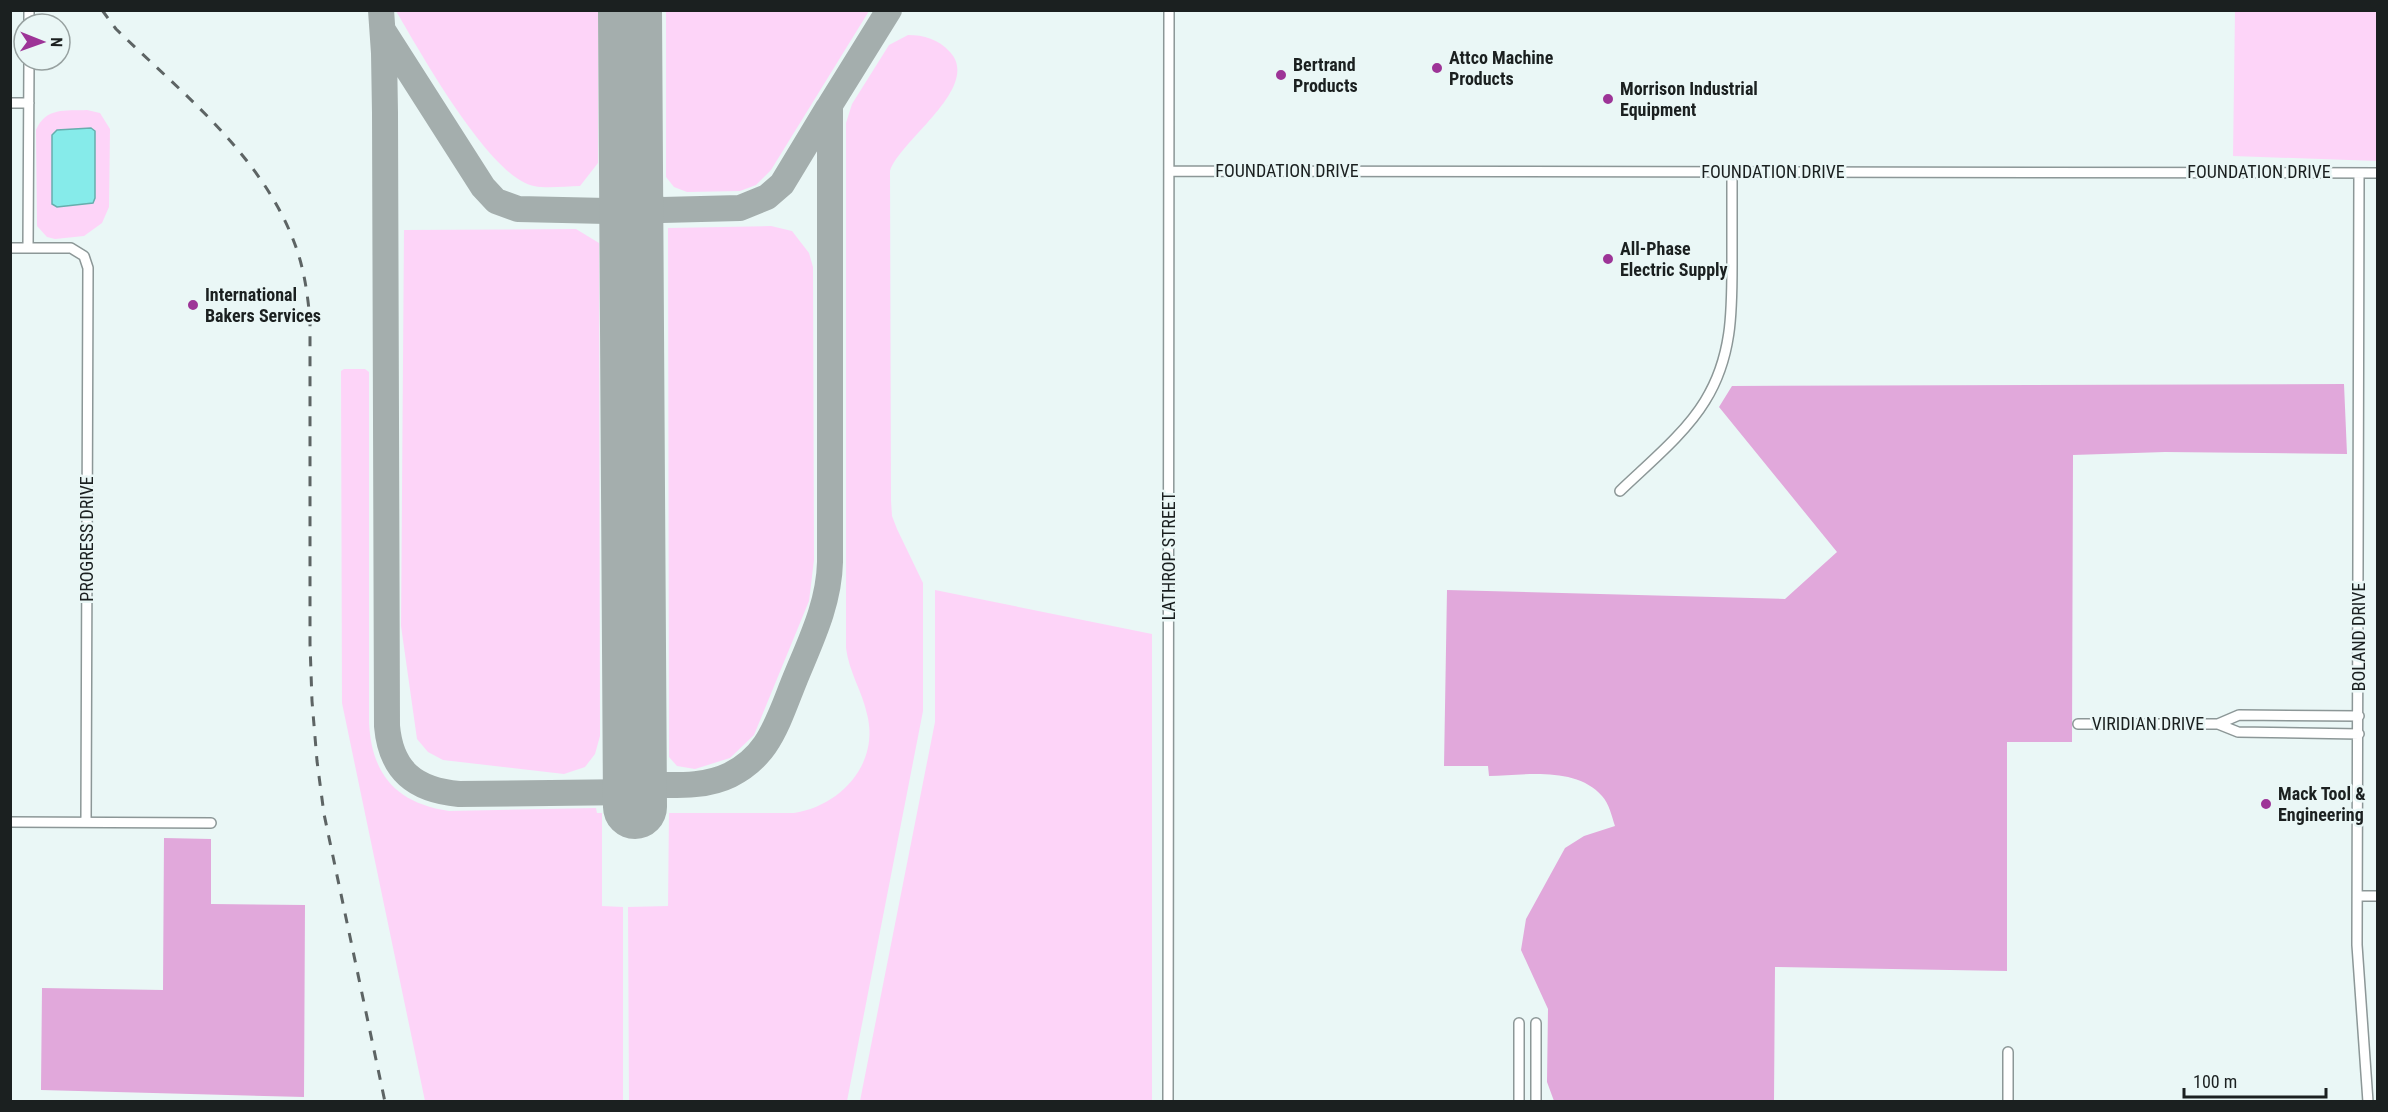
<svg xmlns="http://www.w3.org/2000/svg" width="2388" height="1112" font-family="'Roboto Condensed',sans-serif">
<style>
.green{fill:#fdd4f8}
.forest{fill:#e1a8db}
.water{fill:#86ebea;stroke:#66aead;stroke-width:1.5}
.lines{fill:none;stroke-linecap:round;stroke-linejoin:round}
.taxiway{stroke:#a4aead;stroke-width:26}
.runway{stroke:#a4aead;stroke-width:64}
.minor-casing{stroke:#8c9797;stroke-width:12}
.minor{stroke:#fff;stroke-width:9}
.rail{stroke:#5d6464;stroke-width:3;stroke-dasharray:10 10;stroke-linecap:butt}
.poi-dot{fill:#9d3497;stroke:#eaf7f6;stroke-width:2}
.labels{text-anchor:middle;stroke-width:5;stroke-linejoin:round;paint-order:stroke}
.poi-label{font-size:18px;font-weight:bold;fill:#1b2020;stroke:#eaf7f6;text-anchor:start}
.street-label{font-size:18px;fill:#1b2020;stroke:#eaf7f6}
</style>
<rect width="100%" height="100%" fill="#eaf7f6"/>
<path class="green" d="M396,11H598V163L580,186C566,186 548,189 534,186C490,178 419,50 396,11Z
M666,11V10L869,11L771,170L756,185L740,191L687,192L674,187L666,177Z
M2235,11H2377V161L2233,156Z
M908,35C924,35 938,39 950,52C982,87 900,140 890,171L891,501L892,516L897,529L923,583V711L847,1101H629L628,907L668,906L669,813H794C840,806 880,764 867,714C862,691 849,672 846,648V123L852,104L889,45Z
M87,110L100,113L110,129L109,207L102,223L84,236L55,239L47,237L37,226L36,130C46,107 65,111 87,110Z
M771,226L792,231L809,253L813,267L814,560L809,601L754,735L730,758L695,769L677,766L669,757L668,228Z
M576,229L599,243L600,736L595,754L585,767L564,774L443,760L428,752L417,739L401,626L404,230Z
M344,369H365L369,372V723C372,776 397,803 449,811L596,808L597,813H602V906L623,907V1101H425L342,703L341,371Z
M935,590L1152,634V1101H860L935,722Z"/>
<path class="forest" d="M2344,384L2347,454L2165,452L2073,455L2072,742H2007V971L1775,967L1774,1101H1554L1547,1082L1548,1009L1521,950L1526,919L1565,848L1584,836L1615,826C1612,817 1609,803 1602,796C1576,766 1524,775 1489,776L1488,766H1444L1447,590L1785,599L1837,552L1719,407L1732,386Z
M164,838L211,839V904L305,905L304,1097L41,1090L42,988L163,990Z"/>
<path class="water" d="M91,128L95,131V198L93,203L57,207L52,204V135L57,130Z"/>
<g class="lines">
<path class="taxiway" d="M381,10L384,53L385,113L387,726C391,771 415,790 459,794L635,792
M384,32L483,187L496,201L518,209L607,211L620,199L630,171
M630,171L642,198L650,206L662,210L740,208L767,197L782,184L828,108
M635,785C666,784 702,789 730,775C744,768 756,758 765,745C778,726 786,701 795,679C811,640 829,604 830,562V105L889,10"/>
<path class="runway" d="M630,10L635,807"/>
<defs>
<path id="minor" d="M29,10V24
M10,103H29
M1169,171L2378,173
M2359,173L2357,945L2368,1102
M28,247L29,60
M10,248H71L84,256L88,268L86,822
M1620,491C1648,464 1685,434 1705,401C1733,356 1732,309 1732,259C1732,230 1732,201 1732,171
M2078,724H2218L2239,715L2359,716
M2218,724L2238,732L2359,734
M10,822L211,823
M2358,896H2378
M1168,1102L1169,10
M1519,1102V1023
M1536,1102V1023
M2008,1102V1052"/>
</defs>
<use href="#minor" class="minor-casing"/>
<use href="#minor" class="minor"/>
<path class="rail" d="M102,10L116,29C185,96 267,159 298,253C305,275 308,298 310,320V644L312,701L317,761L324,814L385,1102"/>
</g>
<g class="poi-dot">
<circle cx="1437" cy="68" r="6"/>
<circle cx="1281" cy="75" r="6"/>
<circle cx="1608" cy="99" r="6"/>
<circle cx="1608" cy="259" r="6"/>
<circle cx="193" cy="305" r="6"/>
<circle cx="2266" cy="804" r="6"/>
</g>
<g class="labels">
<g class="poi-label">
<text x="1449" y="64">Attco Machine<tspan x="1449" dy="21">Products</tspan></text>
<text x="1293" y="71">Bertrand<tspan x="1293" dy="21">Products</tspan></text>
<text x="1620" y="95">Morrison Industrial<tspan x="1620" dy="21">Equipment</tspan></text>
<text x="1620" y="255">All-Phase<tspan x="1620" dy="21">Electric Supply</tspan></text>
<text x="205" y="301">International<tspan x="205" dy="21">Bakers Services</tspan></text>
<text x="2278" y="800">Mack Tool &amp;<tspan x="2278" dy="21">Engineering</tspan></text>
</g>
<g class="street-label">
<text x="1287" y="177">FOUNDATION DRIVE</text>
<text x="1773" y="178">FOUNDATION DRIVE</text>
<text x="2259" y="178">FOUNDATION DRIVE</text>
<text transform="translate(87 539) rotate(-90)" y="6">PROGRESS DRIVE</text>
<text transform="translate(1169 556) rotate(-90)" y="6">LATHROP STREET</text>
<text transform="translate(2359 637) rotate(-90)" y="6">BOLAND DRIVE</text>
<text x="2148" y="730">VIRIDIAN DRIVE</text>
</g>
</g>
<rect width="2388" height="1112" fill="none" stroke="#1b2020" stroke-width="24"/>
<g transform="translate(42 42) rotate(91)"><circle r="28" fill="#eaf7f6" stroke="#97a1a0" stroke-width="1.5"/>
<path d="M0-4.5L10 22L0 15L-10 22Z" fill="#9d3497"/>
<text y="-9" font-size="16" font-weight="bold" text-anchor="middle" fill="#1b2020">N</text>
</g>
<path d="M2184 1088v9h142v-9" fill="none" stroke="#1b2020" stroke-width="3"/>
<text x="2193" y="1088" font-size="18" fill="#1b2020" stroke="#eaf7f6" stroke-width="4.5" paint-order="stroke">100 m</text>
</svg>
